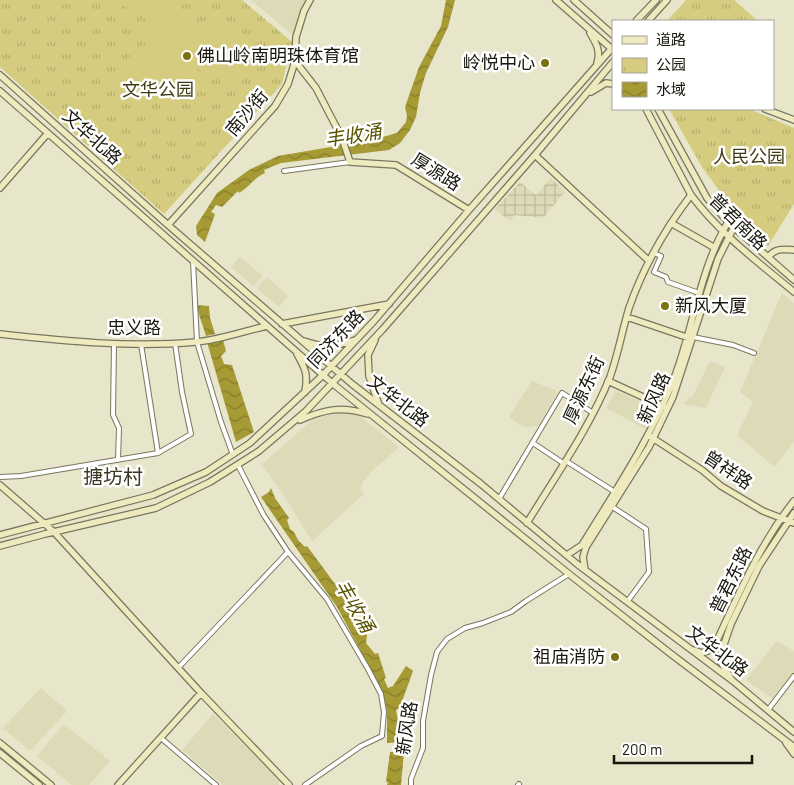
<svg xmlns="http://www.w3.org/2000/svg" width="794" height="785" font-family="Barlow,'Noto Sans SC',sans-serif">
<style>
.built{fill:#dddab8}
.industrial{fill:url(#industrial-grid)}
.park{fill:url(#park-tufts)}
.garden{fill:#d5cc7f}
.water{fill:url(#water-waves)}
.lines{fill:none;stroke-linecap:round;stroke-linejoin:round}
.street-casing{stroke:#79775f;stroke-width:6}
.secondary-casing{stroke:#79775f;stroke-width:8}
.street{stroke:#fff;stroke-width:4}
.secondary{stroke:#efeabe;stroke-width:5.5}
.poi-dot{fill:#7a7111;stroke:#fff;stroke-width:2}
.labels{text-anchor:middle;stroke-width:5;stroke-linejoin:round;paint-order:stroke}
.poi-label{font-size:18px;fill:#18170d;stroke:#fff;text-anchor:start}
.park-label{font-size:18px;fill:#403c11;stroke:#fff}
.street-label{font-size:18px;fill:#18170d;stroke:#fff}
.water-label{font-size:19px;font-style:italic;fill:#5a5201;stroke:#fff}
.quarter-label{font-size:20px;fill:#3b3923;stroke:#fff}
</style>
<defs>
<pattern id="industrial-grid" width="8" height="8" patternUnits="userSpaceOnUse" patternTransform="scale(1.25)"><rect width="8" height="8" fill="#dddab8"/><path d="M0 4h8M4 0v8" fill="none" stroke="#bdba9d"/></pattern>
<pattern id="park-tufts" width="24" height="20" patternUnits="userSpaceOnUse" patternTransform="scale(1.25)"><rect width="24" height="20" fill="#d5cc7f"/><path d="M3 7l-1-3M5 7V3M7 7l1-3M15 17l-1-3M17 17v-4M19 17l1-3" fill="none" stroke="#b6ae6d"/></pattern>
<pattern id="water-waves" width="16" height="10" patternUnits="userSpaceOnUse" patternTransform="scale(1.25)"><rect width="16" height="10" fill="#a59a34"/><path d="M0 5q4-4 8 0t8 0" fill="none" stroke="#857d2a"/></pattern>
</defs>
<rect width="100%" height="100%" fill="#e7e5ca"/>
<path class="built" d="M251,0H306L293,34L289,32Z
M240,257L263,276L253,286L231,267Z
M267,277L288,296L279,307L257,288Z
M782,293L794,303V442L774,467L737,435L753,402L740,392Z
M710,361L725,367L706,408L683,404L690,397L693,396Z
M532,381L555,390L557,393L539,426L524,427L509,417Z
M616,391L656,408L646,429L606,408Z
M343,412L359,416L399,447L371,472L362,483L361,489L364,494L312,541L284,496L262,464L311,421L329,415Z
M776,641L794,651V672L773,699L746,680Z
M41,688L67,711L30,751L3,728Z
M213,714L279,778V785H223L182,750Z
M64,724L110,761L89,785H72L37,756Z"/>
<path class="industrial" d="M551,178L565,192L543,218L515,215L510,221L495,209L520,182L536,195Z"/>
<path class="park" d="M0,0H242L292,42L282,84L164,214L0,67Z
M686,0H734L758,21H667Z
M669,109H749L794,128V204L768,246L733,210L702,167Z"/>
<path class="garden" d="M111,0H171C172,10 174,21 185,25C204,33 223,4 242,36C247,44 246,53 242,61C239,68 234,74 226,76C211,81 201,65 187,68C166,71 174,107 142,107C134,108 127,104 122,99C111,87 114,69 127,59C137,50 153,44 149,27C145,10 123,8 111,0Z"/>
<path class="water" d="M446,0H455L448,27L426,73L420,93L416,117L410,130L400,143L389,150L281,163L264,170L265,173C255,177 249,187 239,193L238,191L222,207L216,205L211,212L215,214L205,242L197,235L196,226L217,193L249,170L278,156L372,140L397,133L406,122L407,116L405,107L419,67L441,26Z
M196,305L209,306L210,318L215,334L206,336Z
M223,340L226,351L221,356L224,364L232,365L254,432L236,442L207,342Z
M271,488L275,498L289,518L287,520L290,529L294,532L298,540L305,547L307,546L341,592L367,635L366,643L375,654L378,653L386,678L384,679L388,688L393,686L406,666L413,671L400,707L396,710L399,726H400L402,731L400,732L403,734V742L387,743V711L384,697L378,683L337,607L261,497L269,492Z
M390,752H404L401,785H387L388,782H386Z"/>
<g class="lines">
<defs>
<path id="street" d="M284,171L350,162
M654,253L661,256L654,272L666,277L668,282L699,293
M193,261L197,342L221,422L233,455
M693,337L733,345L754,353
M114,343L113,415L119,428L118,460
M141,344L158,453
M533,443L563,463
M566,461L615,492
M238,465L263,514L288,552L327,599L368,669L381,694L384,712L382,736L361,746L305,785
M0,477L21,476L158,453L191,434L182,392L175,343
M499,499L562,393L593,413
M611,506L646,529L649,572L627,602
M178,668L288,552
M768,710L794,676
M161,738L216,785
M411,785V779L423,748V721L431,675L437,652L447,639L465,628L483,623L511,612L526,601L569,574
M518,785L519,784"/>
<path id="secondary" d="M556,0L613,50
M574,0L613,35
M636,21L656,0
M648,21L667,0
M590,33C596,43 601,51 597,63
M295,61L316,88L342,138L350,162L396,165L469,210
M0,75L168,225L352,384L481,484L577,564L733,681L794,732
M0,91L332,383L569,574L671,654L794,747
M591,92L606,83L613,84
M646,109L691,195C720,234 758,262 794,292
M658,109L707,198L728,222L794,280
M765,109L794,120
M535,155L649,261
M0,188L48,133
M671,223L715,248
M168,225L275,106L288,84L295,61L296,37L304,11L310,0
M768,257C776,248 782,249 794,250
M627,317L689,338
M282,324L389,304
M0,334C65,341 131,348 196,342C220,340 244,331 267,326
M375,340L368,355L369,376L379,405
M304,341C325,348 334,347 355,340
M297,354C306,370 308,374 305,392
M608,381L665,407
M300,420C326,409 341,406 368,414
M651,437L702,470L721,486L763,511L794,523
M0,485L54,532L201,693L289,785
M527,523C555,477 590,427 610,377C618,355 622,331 629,308C643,268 665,229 691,195
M0,535L153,495L206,472L250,443L323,375L374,321L469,210L613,47
M0,546L45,534L156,508L210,482L259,451L306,411L383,329L535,155L613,62
M567,555L582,545C616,490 652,436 675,376C694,325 700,269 728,222
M585,570L583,557L586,547L649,447L673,397L718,259L734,227
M694,650L702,653L713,649C737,598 759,545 794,501
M730,677L721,662V653L731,624L759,566L794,513
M0,743L51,785
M786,743L794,754
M0,753L39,785
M118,785L201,693"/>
</defs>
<use href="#street" class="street-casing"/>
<use href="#secondary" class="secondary-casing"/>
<use href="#street" class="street"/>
<use href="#secondary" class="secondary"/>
</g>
<g class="poi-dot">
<circle cx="187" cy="56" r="5"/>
<circle cx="545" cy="63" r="5"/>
<circle cx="665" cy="306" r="5"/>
<circle cx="615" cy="657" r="5"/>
</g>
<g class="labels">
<g class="poi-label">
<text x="197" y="62">佛山岭南明珠体育馆</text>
<text x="535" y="69" text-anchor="end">岭悦中心</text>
<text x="675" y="312">新风大厦</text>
<text x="605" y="663" text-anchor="end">祖庙消防</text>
</g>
<g class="park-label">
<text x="158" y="96">文华公园</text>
<text x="749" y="163">人民公园</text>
</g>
<g class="street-label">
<text transform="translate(247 113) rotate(-50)" y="6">南沙街</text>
<text transform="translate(92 137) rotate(42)" y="6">文华北路</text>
<text transform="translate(436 172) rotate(32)" y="6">厚源路</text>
<text transform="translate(738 222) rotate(44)" y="6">普君南路</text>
<text x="134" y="334">忠义路</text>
<text transform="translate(336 339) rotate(-47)" y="6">同济东路</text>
<text transform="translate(584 390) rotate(-65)" y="6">厚源东街</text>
<text transform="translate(654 398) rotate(-66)" y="6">新风路</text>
<text transform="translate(398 401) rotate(38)" y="6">文华北路</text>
<text transform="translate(728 470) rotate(34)" y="6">曾祥路</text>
<text transform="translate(731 580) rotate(-64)" y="6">普君东路</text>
<text transform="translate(717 651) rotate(37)" y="6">文华北路</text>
<text transform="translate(407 728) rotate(-81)" y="6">新风路</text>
</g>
<g class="water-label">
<text transform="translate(353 135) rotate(-9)" y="7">丰收涌</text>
<text transform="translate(355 606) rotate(60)" y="7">丰收涌</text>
</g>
<g class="quarter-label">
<text x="113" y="484">搪坊村</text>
</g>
</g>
<rect x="612" y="20" width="162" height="90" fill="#ffffff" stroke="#a3a29e"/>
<rect x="622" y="36" width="25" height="8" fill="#efeabe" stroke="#a3a29e"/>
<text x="656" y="45" font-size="15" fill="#18170d">道路</text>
<rect x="622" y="58" width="25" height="15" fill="url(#park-tufts)" stroke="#a3a29e"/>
<text x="656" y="70" font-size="15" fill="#18170d">公园</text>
<rect x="622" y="82" width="25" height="15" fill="url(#water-waves)" stroke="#a3a29e"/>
<text x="656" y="95" font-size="15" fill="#18170d">水域</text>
<path d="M614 755v8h138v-8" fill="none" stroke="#18170d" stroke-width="2.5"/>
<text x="622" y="755" font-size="15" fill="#18170d" stroke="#ffffff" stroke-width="4" paint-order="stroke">200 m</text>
</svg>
